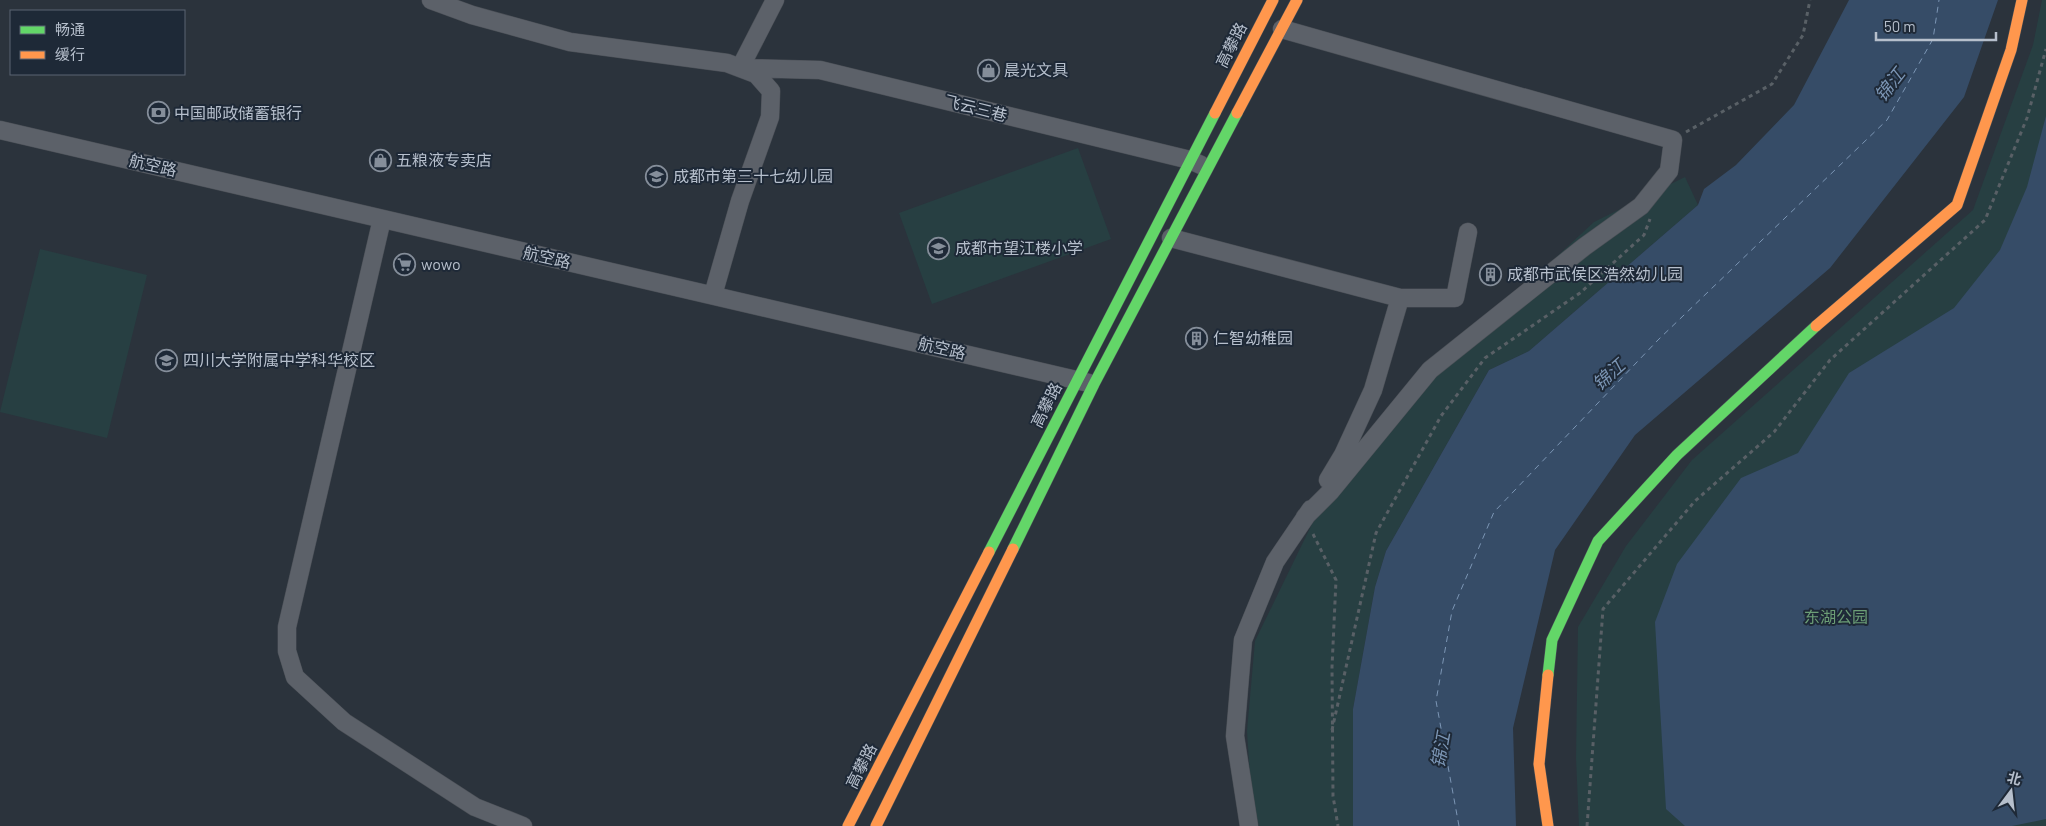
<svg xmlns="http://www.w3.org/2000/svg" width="2046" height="826" font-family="Barlow,'Noto Sans SC',sans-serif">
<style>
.green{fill:#273f42}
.water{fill:#364c67}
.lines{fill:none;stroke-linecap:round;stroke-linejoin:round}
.ferry{stroke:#7c96b5;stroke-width:1;stroke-dasharray:6 5;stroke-linecap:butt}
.street-casing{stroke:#4a4f56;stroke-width:19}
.fast-casing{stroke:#4a4f56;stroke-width:12}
.slow-casing{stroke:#4a4f56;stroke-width:12}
.path{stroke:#596066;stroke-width:3;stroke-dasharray:4 4;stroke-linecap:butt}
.street{stroke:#5c6169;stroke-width:18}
.fast{stroke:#63d668;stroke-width:11}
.slow{stroke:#ff974d;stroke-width:11}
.labels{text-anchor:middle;stroke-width:4;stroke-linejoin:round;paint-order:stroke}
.street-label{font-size:16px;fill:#b6bfcc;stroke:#1e2937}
.poi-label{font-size:16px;fill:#b6bfcc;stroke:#1e2937;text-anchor:start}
.park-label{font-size:16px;fill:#6c9e76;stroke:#1e2937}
.water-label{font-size:18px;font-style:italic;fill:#7c96b5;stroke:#1e2937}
</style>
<rect width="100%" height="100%" fill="#2b333c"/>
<path class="green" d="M2042,0H2046V826H1579L1576,758L1578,627L1626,546L1692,460L1973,210L2033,45Z
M1078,148L1111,239L932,304L899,213Z
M1685,177L1698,205L1529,351L1489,370L1386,551L1375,587L1353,709V826H1259L1251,792L1247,731L1255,641L1313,522L1440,365L1594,222Z
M40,249L147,275L107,438L0,412Z"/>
<path class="water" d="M1849,0H1998L1964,97L1830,268L1635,435L1555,550L1513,728L1516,826H1353V709L1375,587L1386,551L1489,370L1529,351L1698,205L1704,189L1736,165L1794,105Z
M2046,116V819L2012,826H1685L1666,809L1655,622L1677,564L1741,478L1798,453L1849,373L1954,308L2000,250L2027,187Z"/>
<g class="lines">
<path class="ferry" d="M1459,826L1436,701L1452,611L1494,512L1658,340L1887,120L1933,39L1939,0"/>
<defs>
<path id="street" d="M431,0L472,15L570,42L727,63L756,74L771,91L770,117L740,201L713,295
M775,0L740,68L820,70L1190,160L1201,165
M1282,29L1673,140L1669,171L1641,206L1584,247L1430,370L1330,492L1305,517
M0,130L1089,383
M382,219L287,627V651L295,677L344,722L475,807L523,826
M1171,238L1400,298H1455L1468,232
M1328,480L1343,455L1373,390L1400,298
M1249,826L1235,736L1243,640L1275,562L1311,509"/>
<path id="fast" d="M1013,549L1094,384L1237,113
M989,552L1215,113
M1548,675L1552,640L1598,541L1677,455L1816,326"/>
<path id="slow" d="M1215,113L1273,0
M1237,113L1297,0
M1816,326L1957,205L2011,50L2022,0
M848,826L989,552
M876,826L1013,549
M1548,826L1539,764L1548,675"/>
</defs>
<use href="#street" class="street-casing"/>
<use href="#fast" class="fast-casing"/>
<use href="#slow" class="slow-casing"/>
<path class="path" d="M1686,132L1772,84L1803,35L1810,0
M1313,534L1336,580L1332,667L1333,796L1338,826
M1332,730L1376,533L1441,416L1485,358L1580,293L1644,235L1650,219
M1587,826L1603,609L1695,501L1774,432L1830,360L1985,220L2027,118L2046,49"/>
<use href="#street" class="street"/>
<use href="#fast" class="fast"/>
<use href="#slow" class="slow"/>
</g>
<defs>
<symbol id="shop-ring" viewBox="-11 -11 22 22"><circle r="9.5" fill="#1e2937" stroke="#858e9a" stroke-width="1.5"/><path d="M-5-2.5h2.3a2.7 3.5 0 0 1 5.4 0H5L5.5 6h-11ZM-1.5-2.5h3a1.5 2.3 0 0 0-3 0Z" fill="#858e9a"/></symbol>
<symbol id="bank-ring" viewBox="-11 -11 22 22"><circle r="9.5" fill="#1e2937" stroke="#858e9a" stroke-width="1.5"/><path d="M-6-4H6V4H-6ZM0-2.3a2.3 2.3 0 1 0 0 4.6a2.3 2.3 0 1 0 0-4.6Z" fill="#858e9a"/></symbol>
<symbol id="school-ring" viewBox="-11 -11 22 22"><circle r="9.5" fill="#1e2937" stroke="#858e9a" stroke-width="1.5"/><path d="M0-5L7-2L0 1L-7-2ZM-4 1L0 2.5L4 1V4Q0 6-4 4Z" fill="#858e9a"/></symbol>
<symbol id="supermarket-ring" viewBox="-11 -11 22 22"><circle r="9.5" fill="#1e2937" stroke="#858e9a" stroke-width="1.5"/><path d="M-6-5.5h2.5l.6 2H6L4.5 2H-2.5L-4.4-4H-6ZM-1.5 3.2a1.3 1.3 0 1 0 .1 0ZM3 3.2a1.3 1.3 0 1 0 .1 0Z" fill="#858e9a"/></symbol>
<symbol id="building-ring" viewBox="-11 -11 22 22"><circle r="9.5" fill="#1e2937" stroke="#858e9a" stroke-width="1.5"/><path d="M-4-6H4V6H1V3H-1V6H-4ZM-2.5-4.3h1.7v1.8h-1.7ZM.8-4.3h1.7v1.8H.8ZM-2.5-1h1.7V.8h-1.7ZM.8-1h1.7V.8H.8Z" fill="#858e9a"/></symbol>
</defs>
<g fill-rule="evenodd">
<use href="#shop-ring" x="976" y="58" width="25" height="25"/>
<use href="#bank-ring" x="146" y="100" width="25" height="25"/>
<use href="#shop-ring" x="368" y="148" width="25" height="25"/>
<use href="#school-ring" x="644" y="164" width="25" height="25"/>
<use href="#school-ring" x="926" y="236" width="25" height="25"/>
<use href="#supermarket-ring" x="392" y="252" width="25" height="25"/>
<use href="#building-ring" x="1478" y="262" width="25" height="25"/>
<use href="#building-ring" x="1184" y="326" width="25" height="25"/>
<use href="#school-ring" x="154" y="348" width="25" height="25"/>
</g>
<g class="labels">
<g class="street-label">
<text transform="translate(1231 45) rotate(-63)" y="6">高攀路</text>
<text transform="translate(976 108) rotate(14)" y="6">飞云三巷</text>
<text transform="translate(153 165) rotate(13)" y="6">航空路</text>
<text transform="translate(547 257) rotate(13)" y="6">航空路</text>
<text transform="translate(942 348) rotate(13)" y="6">航空路</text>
<text transform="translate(1046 405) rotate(-63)" y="6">高攀路</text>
<text transform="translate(861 766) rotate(-63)" y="6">高攀路</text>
</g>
<g class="poi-label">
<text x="1004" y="76">晨光文具</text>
<text x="174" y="119">中国邮政储蓄银行</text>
<text x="396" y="166">五粮液专卖店</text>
<text x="673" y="182">成都市第三十七幼儿园</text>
<text x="955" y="254">成都市望江楼小学</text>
<text x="421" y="270">wowo</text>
<text x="1507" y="280">成都市武侯区浩然幼儿园</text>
<text x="1213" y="344">仁智幼稚园</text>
<text x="183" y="366">四川大学附属中学科华校区</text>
</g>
<g class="park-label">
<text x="1836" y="623">东湖公园</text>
</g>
<g class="water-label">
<text transform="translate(1890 85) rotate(-52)" y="6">锦江</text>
<text transform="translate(1609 375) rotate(-42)" y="6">锦江</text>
<text transform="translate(1441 750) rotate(-80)" y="6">锦江</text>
</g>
</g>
<rect x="10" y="10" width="175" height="65" fill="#1e2937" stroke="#5b6573"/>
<rect x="20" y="26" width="25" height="8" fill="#63d668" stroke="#5b6573"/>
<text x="55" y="35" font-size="15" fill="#b6bfcc">畅通</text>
<rect x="20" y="51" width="25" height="8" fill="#ff974d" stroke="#5b6573"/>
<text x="55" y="60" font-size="15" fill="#b6bfcc">缓行</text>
<g transform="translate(2011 791) rotate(15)" stroke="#1e2937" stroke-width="4" paint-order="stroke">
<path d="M0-4L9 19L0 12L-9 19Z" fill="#b6bfcc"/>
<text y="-8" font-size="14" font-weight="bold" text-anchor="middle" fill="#b6bfcc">北</text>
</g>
<path d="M1876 32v8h120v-8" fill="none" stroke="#b6bfcc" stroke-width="2.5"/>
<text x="1884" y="32" font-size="15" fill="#b6bfcc" stroke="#1e2937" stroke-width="4" paint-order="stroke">50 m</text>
</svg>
